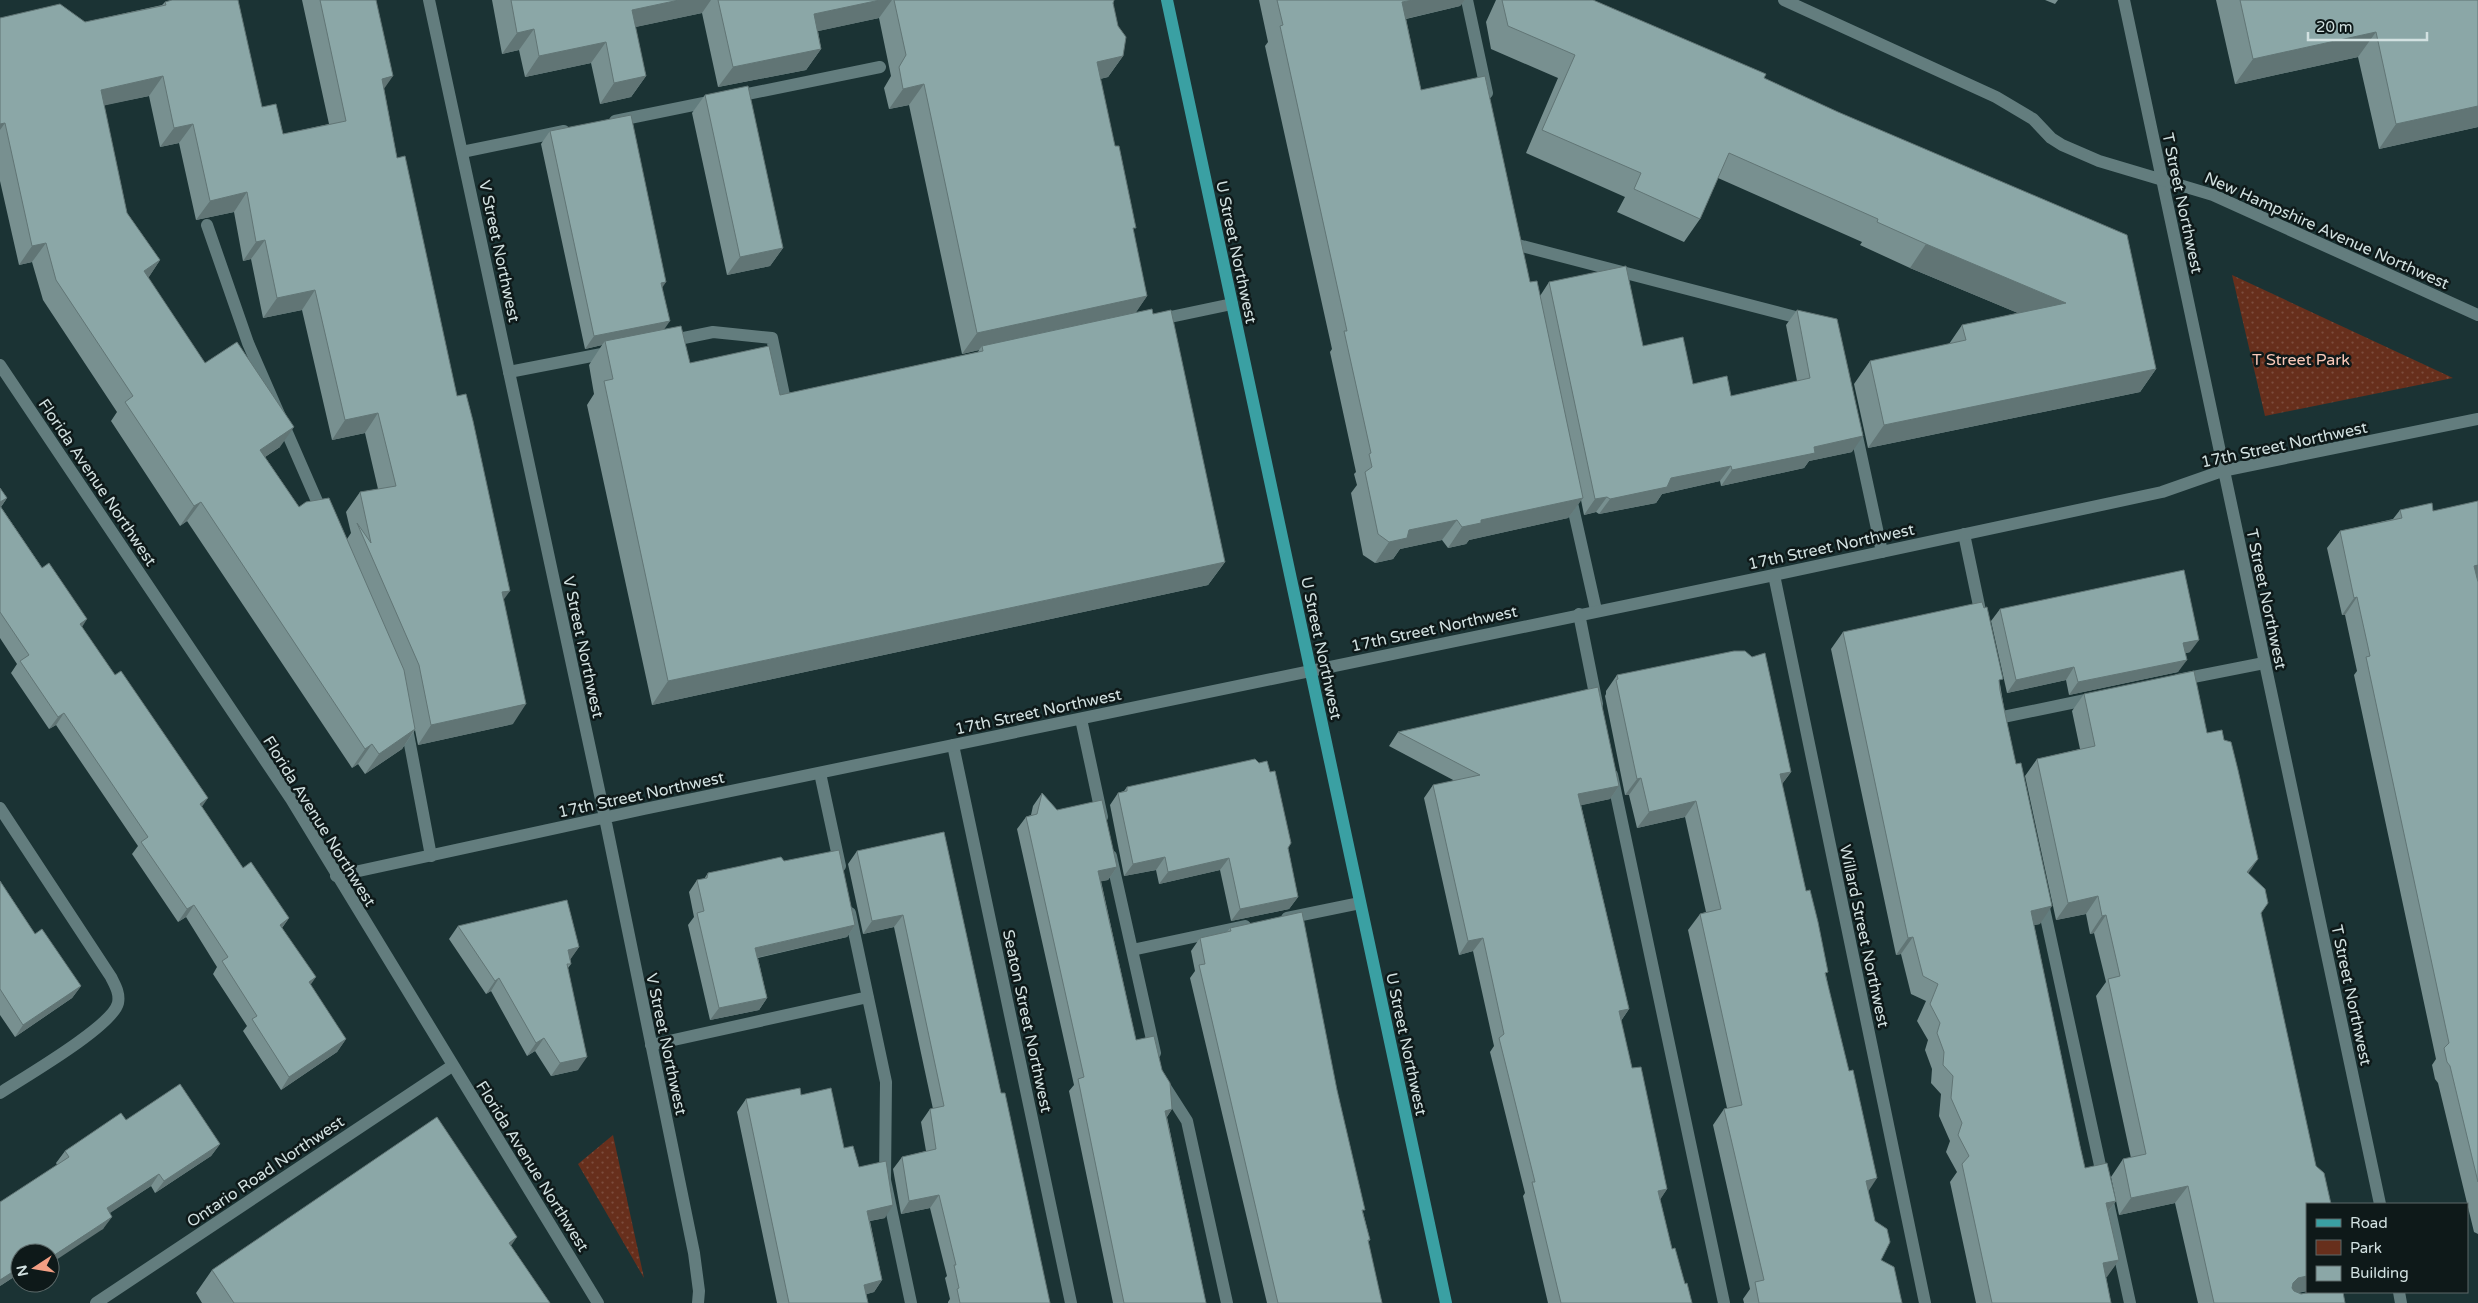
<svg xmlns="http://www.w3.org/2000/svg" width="2478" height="1303" font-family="'Varela Round',sans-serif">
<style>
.green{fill:url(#green-dots)}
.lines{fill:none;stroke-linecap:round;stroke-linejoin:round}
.service{stroke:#637d7e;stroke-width:12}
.minor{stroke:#637d7e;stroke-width:12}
.tertiary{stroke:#637d7e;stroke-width:12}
.secondary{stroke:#637d7e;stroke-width:12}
.primary{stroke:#3aa0a3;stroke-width:12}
.wall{fill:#789090;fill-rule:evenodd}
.shaded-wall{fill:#617575}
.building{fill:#8ba7a7;stroke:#617575}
.labels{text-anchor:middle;stroke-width:5;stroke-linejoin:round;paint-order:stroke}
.street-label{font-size:16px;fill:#d2e1e1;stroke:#0e1919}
.park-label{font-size:16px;fill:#fac9b9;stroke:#0e1919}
</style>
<defs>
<pattern id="green-dots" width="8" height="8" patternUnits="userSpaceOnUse" patternTransform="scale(1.25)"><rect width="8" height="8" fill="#672f1c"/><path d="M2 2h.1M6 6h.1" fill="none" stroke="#7c4d3d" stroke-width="1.8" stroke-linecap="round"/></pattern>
</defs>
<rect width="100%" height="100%" fill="#1b3334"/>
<path class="green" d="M2232,275L2453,378L2265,416Z
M613,1135L644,1278L578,1164Z"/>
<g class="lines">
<path class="service" d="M1467,0L1487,93
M615,121L880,67
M462,152L564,131
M207,225L248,343L323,515
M1518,245L1807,320
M1156,320L1232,304
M669,341L713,332L772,338L785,400L794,398
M509,372L612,352
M1855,427L1882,552
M1570,494L1596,610
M1964,534L1982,620
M1579,614L1597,704
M2178,680L2264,663
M2003,717L2095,698
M1081,719L1102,817
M406,723L431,856
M820,773L840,866
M1612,775L1724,1303
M1111,856L1155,1053
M2042,899L2130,1303
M850,913L886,1082L885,1180L911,1303
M1287,918L1360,903
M1132,950L1245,926
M651,1045L868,997
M1162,1082L1187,1121L1227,1303"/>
<path class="minor" d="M1774,575L1925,1303
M953,745L1071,1303
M0,808L111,977C115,985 120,993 118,1003C113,1026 23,1078 0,1093
M96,1303L452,1066"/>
<path class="tertiary" d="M429,0L605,818L694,1253L699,1291L698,1303
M2162,179L2380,1204
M336,876L644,809L1774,575L2162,492L2222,471L2478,419
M2399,1292L2401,1303"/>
<path class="secondary" d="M1784,0L1996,97L2033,119L2051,138L2062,145L2099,161L2213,195L2478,315
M2124,0L2162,179
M0,365L291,799L598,1303"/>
<path class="primary" d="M1167,0L1446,1303"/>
</g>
<path class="wall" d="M302,0H376L384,89L397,158L457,396L503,600L513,724L418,745L415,730L402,749L365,774L358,764L352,768L187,521L180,526L111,421L117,412L43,300L32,262L19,265L0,181V18L85,22L162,5L165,2L262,107L283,134L329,124ZM149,96L160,147L179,143L196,220L234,212L243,261L251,259L263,318L302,310L332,440L365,433L378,489L360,492L346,512L351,533L347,539L299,507L265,457L280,447L205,363L148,278L160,260L127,213L104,105Z
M492,0H1114L1113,3L1123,56L1108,77L1100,79L1147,296L1135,313L1225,562L1208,585L652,705L587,405L594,394L589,365L602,345L585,349L541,144L550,131L662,288L664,330L690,363L780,395L978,352L979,350L962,354L909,105L889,109L884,88L891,76L879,18L818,31L821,49L806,70L718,87L702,13L635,27L646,76L631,97L600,104L591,63L525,77L519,50L502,54Z
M1259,0H1465L1460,6L1406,19L1421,90L1530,282L1540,296L1549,282L1643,346L1693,384L1731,396L1797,381L1786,325L1797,310L1852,452L1809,461L1804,468L1721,486L1720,481L1662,494L1656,503L1599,514L1596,512L1584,515L1581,500L1568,518L1469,540L1466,544L1448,548L1442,540L1400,549L1393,559L1375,563L1363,555L1351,493L1357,485L1354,474L1356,472L1330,352L1332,349L1265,46L1268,42Z
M1496,0H1593L1764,78L2156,369L2140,392L1868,448L1854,384L1870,361L1949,344L1962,325L2018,313L1910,268L1860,245L1862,242L1718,178L1700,219L1684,242L1617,212L1625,197L1526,153L1558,78L1491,49L1486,22Z
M2045,0H2058L2055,4Z
M2216,0H2478V127L2379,149L2358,57L2235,84Z
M705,95L783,248L770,266L727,275L692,113Z
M0,488L7,498L1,507L82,627L202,807L243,868L289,918L282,928L310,985L346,1039L337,1052L281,1090L243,1031L247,1026L213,974L217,967L186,917L178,922L132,854L138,846L56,725L49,729L11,673L17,664L0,638Z
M2400,510L2433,511L2477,580L2478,582V1234L2474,1232L2438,1083L2435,1079L2432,1065L2436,1059L2354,675L2357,671L2345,615H2342L2327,548L2340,531L2393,519Z
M2000,609L2190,652L2186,653L2178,672L2069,695L2066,680L2007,693L1991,621Z
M1843,632L2000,684L2040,924L2034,925L2080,1146L2085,1168L2116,1201L2108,1212L2119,1260L2106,1277L2111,1303H1976L1950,1182L1957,1172L1946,1152L1950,1141L1939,1116L1941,1094L1931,1083L1932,1069L1925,1050L1928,1040L1917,1021L1926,1001L1911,994L1901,954L1896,955L1831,649Z
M1617,675L1791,772L1782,784L1806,891L1826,975L1868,1191L1881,1260L1902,1303H1744L1743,1299L1750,1289L1713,1125L1724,1109L1727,1108L1688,930L1700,914L1706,912L1685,817L1637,828L1629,795H1625L1605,696L1606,694V691Z
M2084,694L2207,733L2248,874L2261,913L2307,1204V1291L2298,1293L2345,1303H2198L2175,1203L2119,1215L2111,1177L2123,1159L2131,1158L2096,996L2106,982L2094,933L2090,934L2086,914L2056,920L2025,776L2037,759L2080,749L2072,711Z
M1398,732L1619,786L1610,799L1581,805L1629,1009L1621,1021L1632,1068L1667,1189L1660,1199L1672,1249L1692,1303H1548L1523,1196L1525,1193L1490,1052L1494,1046L1473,951L1459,955L1424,798L1433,785L1455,781L1389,746Z
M1127,787L1288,848L1298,897L1289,909L1231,921L1220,870L1159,884L1156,870L1124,876L1110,805L1118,793L1124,791Z
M1042,793L1057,810L1117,867L1108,880L1101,881L1136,1040L1162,1070L1172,1109L1167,1117L1206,1303H1113L1069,1091L1074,1085L1017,829L1026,817L1031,815L1033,806Z
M944,832L1001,1093L1050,1303H948V1302L950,1299L945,1278L947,1276L930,1208L901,1214L893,1169L902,1157L926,1151L921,1122L930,1109H933L894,927L863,934L848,864L857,851Z
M784,861L855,925L847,937L758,958L767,998L759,1010L710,1020L688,925L694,917L689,892L697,880L704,879L708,873Z
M0,881L35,934L81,986L72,998L15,1037L0,1015Z
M458,926L579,947L570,959L571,964L568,968L578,1070L551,1076L535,1051L527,1056L491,991L486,994L449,939Z
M1230,928L1337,1090L1363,1212L1370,1240L1368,1242L1382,1303H1267L1190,978L1195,971L1191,951L1200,938L1227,932Z
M801,1095L859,1167L885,1218L870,1221L882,1280L874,1292L866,1294L868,1303H777L737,1112L746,1099Z
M126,1120L220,1144L211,1156L155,1193L151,1186L109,1213L103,1229L20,1253V1273L0,1286L57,1165L56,1163L65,1151Z
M511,1246L550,1303H202L196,1293L212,1270Z"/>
<path class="shaded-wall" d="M679,0H711L702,13L617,31L632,10Z
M880,0H892L879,18L800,35L814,14Z
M1413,0H1465L1460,6L1388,23L1402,2Z
M534,29L519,50L502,54L517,33Z
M2376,32L2358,57L2235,84L2253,59Z
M606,42L591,63L525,77L539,56Z
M821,49L806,70L718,87L733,67Z
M1123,56L1108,77L1082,83L1097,62Z
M163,76L149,96L88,109L101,90Z
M393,76L379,96L382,79Z
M646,76L631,97L600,104L614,83Z
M924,84L909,105L889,109L903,89Z
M2478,106V127L2379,149L2396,124Z
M5,123L0,130V124Z
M193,124L179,143L160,147L174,128Z
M247,192L234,212L196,220L210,201Z
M265,240L251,259L243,261L256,242Z
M46,243L32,262L19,265L32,246Z
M1926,244L2066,303L2049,326L1910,268Z
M783,248L770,266L727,275L740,257Z
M160,260L147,280L144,271Z
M666,282L658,294L661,283Z
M315,290L302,310L263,318L277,298Z
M1147,296L1133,317L982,346L979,350L962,354L977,333Z
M670,321L661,334L605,341L602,345L585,349L594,336Z
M2156,369L2140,392L1868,448L1884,425Z
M378,413L365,433L332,440L345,420Z
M294,427L280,447L247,469L260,450Z
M1863,436L1852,452L1809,461L1804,468L1721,486L1732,470L1814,447Z
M1731,466L1720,481L1662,494L1656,503L1599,514L1610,499L1671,478Z
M1607,497L1596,512L1584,515L1595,499Z
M7,498L0,508V502Z
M1583,498L1568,518L1469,540L1466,544L1448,548L1462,527L1481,520Z
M201,502L187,521L180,526L194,506Z
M1457,520L1442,540L1400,549L1393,559L1375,563L1389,542L1409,530Z
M1225,562L1208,585L652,705L668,681Z
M2478,565V580L2462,583L2474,566Z
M510,591L496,610L502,592Z
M2357,597L2345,615H2342L2354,598Z
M87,619L79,632L80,624Z
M2199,640L2190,652L2174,656L2183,643Z
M2187,660L2178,672L2069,695L2078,682Z
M2074,667L2066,680L2007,693L2016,680Z
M526,704L513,724L418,745L431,725Z
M64,713L56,725L49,729L58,717Z
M415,729L402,749L365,774L379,754Z
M372,744L358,764L352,768L365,749Z
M1791,772L1779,788L1780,774Z
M1641,778L1629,795H1625L1637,779Z
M1619,786L1610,799L1569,808L1578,794Z
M208,798L199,811L200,804Z
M1696,801L1685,817L1637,828L1649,812Z
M1165,857L1156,870L1124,876L1133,864Z
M1229,858L1220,870L1159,884L1168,872Z
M2258,859L2246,877L2247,872Z
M1117,867L1108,880L1089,884L1098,871Z
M2098,896L2086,914L2056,920L2068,903Z
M1298,897L1289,909L1231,921L1240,909Z
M194,905L186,917L178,922L187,909Z
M2052,906L2040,924L2018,928L2031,911Z
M903,915L894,927L863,934L872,921Z
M2106,915L2094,933L2090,934L2102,916Z
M289,918L280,930V925Z
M855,925L847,937L747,960L755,948Z
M1913,937L1901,954L1896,955L1908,938Z
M1483,938L1473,951L1459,955L1468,941Z
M579,947L570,960L568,950Z
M316,977L307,990L309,982Z
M499,978L491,991L486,994L495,981Z
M81,986L72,998L15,1037L23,1025Z
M767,998L759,1010L710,1020L719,1008Z
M1629,1009L1620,1022L1619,1011Z
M544,1038L535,1051L527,1056L536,1043Z
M346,1039L337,1052L281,1090L289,1077Z
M587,1057L578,1070L551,1076L560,1063Z
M1172,1109L1163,1122L1165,1111Z
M220,1144L211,1156L155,1193L164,1181Z
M159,1174L151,1186L98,1221L107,1208Z
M1877,1178L1866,1195V1181Z
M2188,1186L2175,1203L2119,1215L2131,1198Z
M1667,1189L1658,1203V1191Z
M939,1195L930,1208L901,1214L909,1201Z
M2116,1201L2103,1218L2106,1203Z
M893,1205L885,1218L859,1223L867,1211Z
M112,1217L103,1229L50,1264V1258Z
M517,1237L501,1260L509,1243Z
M2119,1260L2107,1277L2091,1280L2103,1263Z
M20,1267V1273L0,1286V1280Z
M2307,1276V1291L2286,1295L2293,1283L2298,1278Z
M882,1280L874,1292L855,1298L864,1285Z"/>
<path class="building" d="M172,0H238L262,107L276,104L283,134L346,121L320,0H376L393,76L382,79L397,158L405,156L457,396L466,394L473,421L510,591L502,592L526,704L431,725L419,665L357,523L371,543L360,492L396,486L378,413L345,420L315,290L277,298L265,240L256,242L247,192L210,201L193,124L174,128L163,76L101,90L127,213L160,260L144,271L205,363L237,342L294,427L260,450L299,507L306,502L329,498L404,670L415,729L379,754L372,744L365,749L201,502L194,506L125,402L133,396L56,280L46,243L32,246L5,123L0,124V18L60,4L85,22L166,5L165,2Z
M511,0H679L632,10L646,76L614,83L606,42L539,56L534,29L517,33Z
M718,0H880L814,14L821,49L733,67Z
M894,0H1114L1113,3L1118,26L1126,37L1123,56L1097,62L1115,146H1119L1136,228H1133L1147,296L977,333L924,84L903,89L899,67L906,55Z
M1277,0H1413L1402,2L1421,90L1485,76L1530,282L1537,281L1583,498L1481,520V523L1462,527L1457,520L1409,530L1407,538L1389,542L1378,534L1365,472L1372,467L1369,454L1371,453L1344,331H1347L1280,26L1283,25Z
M1502,0H1593L1766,74L1764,78L1838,112L2127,235L2156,369L1884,425L1870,361L1966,340L1962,325L2066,303L1926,244L1877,222L1878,219L1729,153L1700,219L1634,189L1641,173L1542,130L1575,55L1508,26Z
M2240,0H2478V106L2396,124L2376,32L2253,59Z
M748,86L783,248L740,257L705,95Z
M631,115L666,282L661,283L670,321L594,336L550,131Z
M1626,266L1643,346L1683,337L1693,384L1727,376L1731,396L1810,378L1797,310L1837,319L1863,436L1814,447L1815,453L1732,470L1731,466L1671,478L1667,487L1610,499L1607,497L1595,499L1549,282Z
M1152,309L1153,314L1171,310L1225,562L668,681L604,381L613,379L605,341L681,326L690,363L769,346L780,395L983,351L982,346Z
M0,488L7,498L0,502Z
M2478,501V565L2474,566L2478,582V1182L2450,1066L2447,1062L2444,1048L2449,1043L2366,657L2370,656L2357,597L2354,598L2340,531L2402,518L2400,510L2432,503L2433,511Z
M0,506L42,568L49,563L87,619L80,624L115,675L121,671L208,798L200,804L243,868L251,862L289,918L280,925L316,977L309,982L346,1039L289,1077L252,1019L257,1016L222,961L228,957L194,905L187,909L141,842L148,837L64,713L58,717L20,661L29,655L0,612Z
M2184,570L2199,640L2183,643L2187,660L2078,682L2074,667L2016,680L2000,609Z
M1982,602L1984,608L1987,607L2003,679L1999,680L2000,690L2016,764L2021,763L2052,906L2031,911L2080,1146L2085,1168L2107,1163L2116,1201L2106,1203L2119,1260L2103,1263L2111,1303H1992L1962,1164L1969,1156L1958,1135L1962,1123L1951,1098L1953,1076L1943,1065L1944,1052L1937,1033L1940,1023L1930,1004L1938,984L1923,976L1913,937L1908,938L1843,632Z
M1734,651H1745L1752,657L1765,653L1791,772L1780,774L1806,891L1810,890L1818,922L1828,972L1825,973L1849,1071L1853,1070L1877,1178L1866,1181L1875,1221L1887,1229L1890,1242L1881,1260L1894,1267L1902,1303H1759L1755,1282L1764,1280L1724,1109L1742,1105L1700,914L1721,909L1696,801L1649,812L1641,778L1637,779L1616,680L1618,679L1617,675Z
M2194,671L2207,733L2222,730L2224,740L2231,742L2238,770L2258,859L2247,872L2265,889L2268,903L2261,913L2316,1166L2324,1173L2331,1204H2307V1276L2298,1278L2293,1283L2292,1288L2294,1291L2301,1294L2311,1292H2343L2345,1303H2214L2188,1186L2131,1198L2123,1159L2146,1154L2108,979L2120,976L2106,915L2102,916L2098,896L2068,903L2037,759L2095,746L2084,694Z
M1598,687L1619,786L1578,794L1629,1009L1619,1011L1632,1068L1641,1067L1667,1189L1658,1191L1672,1249L1675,1248L1685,1284L1687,1283L1692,1303H1561L1532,1182H1535L1499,1038L1504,1034L1483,938L1468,941L1433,785L1480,775L1398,732Z
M1255,759L1259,763L1267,761L1270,772L1275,771L1291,843L1288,848L1298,897L1240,909L1229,858L1168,872L1165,857L1133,864L1118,793L1127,791V787Z
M1042,793L1057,810L1102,800L1117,867L1098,871L1136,1040L1154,1036L1162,1070L1170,1083L1172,1109L1165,1111L1206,1303H1124L1078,1079L1084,1077L1026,817L1037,814Z
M944,832L1001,1093H1005L1050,1303H960L957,1289L959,1288L954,1265H956L939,1195L909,1201L902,1157L936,1149L930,1109L944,1106L903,915L872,921L857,851Z
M839,850L855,925L755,948L767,998L719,1008L697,913L704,911L697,880L707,878L708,873L741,866L781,857L784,861Z
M0,881L35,934L42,929L81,986L23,1025L0,989Z
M567,900L579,947L568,950L571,964H567L587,1057L560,1063L544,1038L536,1043L499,978L495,981L458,926Z
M1302,912L1337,1090L1365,1210H1362L1370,1240H1368L1382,1303H1278L1199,965L1205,964L1200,938L1231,931L1230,928Z
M180,1084L220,1144L164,1181L159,1174L107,1208L112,1217L50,1258V1253H20V1267L0,1280V1202L69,1157L65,1151L121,1113L126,1120Z
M800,1088L801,1095L831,1088L844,1148L853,1146L859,1167L886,1161L893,1205L867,1211L882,1280L864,1285L868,1303H789L746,1099Z
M437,1117L517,1237L509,1243L550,1303H234L212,1270Z"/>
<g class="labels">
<g class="street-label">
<text transform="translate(2183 203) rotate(78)" y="6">T Street Northwest</text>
<text transform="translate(2327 230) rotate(24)" y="6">New Hampshire Avenue Northwest</text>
<text transform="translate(500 251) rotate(78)" y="6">V Street Northwest</text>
<text transform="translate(1237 252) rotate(78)" y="6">U Street Northwest</text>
<text transform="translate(2284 444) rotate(-12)" y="6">17th Street Northwest</text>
<text transform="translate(98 482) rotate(56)" y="6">Florida Avenue Northwest</text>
<text transform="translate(1831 546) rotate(-12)" y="6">17th Street Northwest</text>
<text transform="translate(2267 599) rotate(78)" y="6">T Street Northwest</text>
<text transform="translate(1434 628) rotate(-12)" y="6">17th Street Northwest</text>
<text transform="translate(584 647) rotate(78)" y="6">V Street Northwest</text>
<text transform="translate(1322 648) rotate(78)" y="6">U Street Northwest</text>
<text transform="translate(1038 711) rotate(-12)" y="6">17th Street Northwest</text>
<text transform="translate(641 794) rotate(-12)" y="6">17th Street Northwest</text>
<text transform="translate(320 821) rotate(58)" y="6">Florida Avenue Northwest</text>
<text transform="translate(1865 936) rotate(78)" y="6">Willard Street Northwest</text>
<text transform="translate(2352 995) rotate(78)" y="6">T Street Northwest</text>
<text transform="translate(1028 1021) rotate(78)" y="6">Seaton Street Northwest</text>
<text transform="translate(667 1044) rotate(78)" y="6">V Street Northwest</text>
<text transform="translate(1407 1044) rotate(78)" y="6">U Street Northwest</text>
<text transform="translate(533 1166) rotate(58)" y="6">Florida Avenue Northwest</text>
<text transform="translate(265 1171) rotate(-34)" y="6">Ontario Road Northwest</text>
</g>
<g class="park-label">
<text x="2301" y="365">T Street Park</text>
</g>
</g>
<rect x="2306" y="1203" width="162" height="90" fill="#0e1919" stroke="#5c6969"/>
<rect x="2316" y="1219" width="25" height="8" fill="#3aa0a3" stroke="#5c6969"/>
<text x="2350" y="1228" font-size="15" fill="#d2e1e1">Road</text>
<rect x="2316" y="1240" width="25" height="15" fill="#672f1c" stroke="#5c6969"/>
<text x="2350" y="1253" font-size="15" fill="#d2e1e1">Park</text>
<rect x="2316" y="1266" width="25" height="15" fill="#8ba7a7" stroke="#5c6969"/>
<text x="2350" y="1278" font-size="15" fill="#d2e1e1">Building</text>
<g transform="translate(35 1268) rotate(258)"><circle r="24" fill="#0e1919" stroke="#5c6969"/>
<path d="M0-4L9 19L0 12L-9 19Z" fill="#f39f84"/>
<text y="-8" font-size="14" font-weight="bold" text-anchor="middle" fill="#d2e1e1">N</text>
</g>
<path d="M2308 32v8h119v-8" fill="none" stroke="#d2e1e1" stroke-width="2.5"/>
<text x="2316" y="32" font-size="15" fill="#d2e1e1" stroke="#0e1919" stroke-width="4" paint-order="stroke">20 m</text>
</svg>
